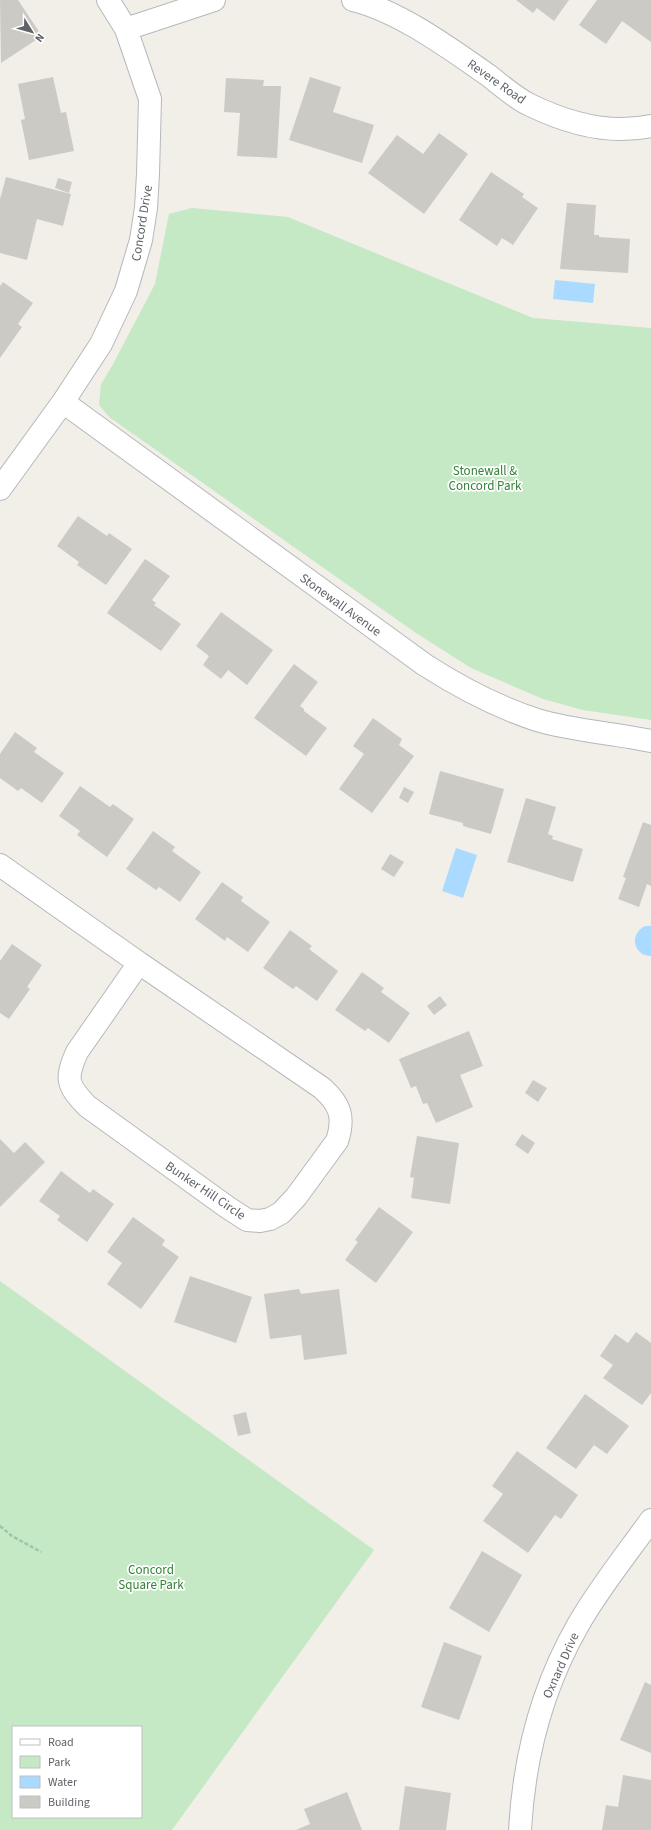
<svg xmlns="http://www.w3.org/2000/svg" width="651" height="1830" font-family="'Source Sans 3',sans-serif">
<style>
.green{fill:#c5e8c5;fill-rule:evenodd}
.water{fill:#aadaff}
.building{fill:#cccac5}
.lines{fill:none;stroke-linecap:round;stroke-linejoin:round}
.street-casing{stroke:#b5b8bc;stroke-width:24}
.path{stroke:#9cc7a9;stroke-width:2.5;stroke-dasharray:4 2;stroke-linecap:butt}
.street{stroke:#fff;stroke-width:22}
.labels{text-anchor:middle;stroke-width:3.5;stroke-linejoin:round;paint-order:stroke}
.street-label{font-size:13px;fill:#5f6368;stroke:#fff}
.park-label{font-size:13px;fill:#348238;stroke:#fff}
</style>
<rect width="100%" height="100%" fill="#f1efe8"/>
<path class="green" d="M192,208L288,217L533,318L651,328V720L583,710L543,699L471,668L416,633L109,417L99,405L101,384L112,366L155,284L169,214Z
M0,1281L374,1550L172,1830H0ZM13,1727H141V1817H13Z"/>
<path class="water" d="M555,280L595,284L593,303L553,299Z
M456,848L477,855L463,898L442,891Z
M645,926H651V956C633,956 629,934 645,926Z"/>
<path class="building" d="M0,0H18L42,36L1,63Z
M516,0H569L554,21L537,8L533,13Z
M597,0H651V42L622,21L606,44L579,25Z
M53,77L61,113L66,112L74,151L29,160L21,120L25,119L18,84Z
M310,77L341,87L333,112L374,125L362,163L289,140Z
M226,78L264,80L263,86H281L277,158L237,156L240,113L224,112Z
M439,133L468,154L424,214L368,173L397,135L423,154Z
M491,172L524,194L522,197L538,208L513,245L502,238L497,246L459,220Z
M6,177L71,194L63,226L37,219L27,260L0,253V199Z
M58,178L72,182L69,193L55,188Z
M567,203L596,205L594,235H599V237L630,239L628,273L560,269Z
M3,282L33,303L18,324L22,327L0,358V286Z
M78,516L107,536L109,533L132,549L106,585L77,565L79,562L57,546Z
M145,559L170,576L152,600L156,603L154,605L181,624L161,651L107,613Z
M221,612L273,650L247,685L228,670L221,679L203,665L209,656L196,646Z
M294,664L318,682L300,706L304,709V711L327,728L306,756L254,718Z
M373,718L402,739L399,745L414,756L372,813L339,789L364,754L353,746Z
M15,732L37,748L34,752L64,773L42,803L21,788L18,791L0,778V754Z
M440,771L504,789L491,834L463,826V823L429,814Z
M80,786L110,807L113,804L134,819L107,857L77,835L80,831L59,816Z
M404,787L414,792L408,803L399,798Z
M526,798L556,807L548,834L553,836L552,839L583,849L573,882L507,862Z
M643,822L651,825V886L647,884L639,907L618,899L626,878L623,877Z
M153,831L175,847L172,851L201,872L180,902L159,887L156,890L126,869Z
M390,854L404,862L394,877L381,869Z
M222,882L243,897L241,901L270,922L248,952L227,937L225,941L195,919Z
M290,930L312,946L309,949L338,971L317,1001L296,986L293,989L263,968Z
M12,944L42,965L27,987L30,989L9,1019L0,1013V961Z
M362,972L384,988L381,992L410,1013L389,1043L368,1028L365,1031L335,1010Z
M440,996L447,1005L434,1015L427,1006Z
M469,1031L483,1066L460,1075L473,1107L436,1123L427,1103L423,1104L416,1086L411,1088L399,1059Z
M533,1080L547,1088L538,1102L525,1093Z
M522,1134L535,1143L528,1154L515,1145Z
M417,1136L459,1143L450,1204L411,1198L414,1178L410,1177Z
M0,1139L14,1153L25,1142L45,1162L0,1207Z
M61,1171L90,1193L93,1189L114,1204L87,1242L57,1220L60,1216L39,1201Z
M379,1207L413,1232L376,1283L345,1260L358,1242L355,1240Z
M133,1217L165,1240L162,1245L179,1257L141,1309L107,1284L122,1263L107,1252Z
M190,1276L252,1297L236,1343L174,1322Z
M299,1289L301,1294L339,1289L347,1354L304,1360L301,1335L270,1339L264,1294Z
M636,1332L651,1343V1393L642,1405L603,1378L613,1365L600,1356L615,1334L628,1343Z
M585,1394L629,1426L607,1454L594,1445L576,1469L546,1448Z
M246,1412L251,1433L238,1436L233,1415Z
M517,1451L578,1495L561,1519L555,1515L528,1553L483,1521L503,1494L492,1486Z
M482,1551L522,1575L489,1632L449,1608Z
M444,1642L482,1656L459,1720L421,1707Z
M645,1682L651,1685V1753L620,1740Z
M623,1775L651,1780V1830H602L606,1805L618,1807Z
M405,1786L451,1793L446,1830H399Z
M347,1792L362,1830H296L310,1824L304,1809Z"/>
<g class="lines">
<defs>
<path id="street" d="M353,0C399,11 449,48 488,75C501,85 515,98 530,105C567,123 610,135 651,126
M126,29L214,0
M63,402L425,665C461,688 497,707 537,720C574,731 613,733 651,741
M0,489L63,402L101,344L126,291L141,240L146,208L148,174L150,99L126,29L108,0
M0,865L139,963
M139,963L322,1088C340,1104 345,1117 337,1141L296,1197L281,1213L270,1219L260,1221L247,1220L227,1207L87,1106C67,1085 65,1079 77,1052Z
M520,1830C524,1757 542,1688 578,1625C599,1588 626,1555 651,1520"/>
</defs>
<use href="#street" class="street-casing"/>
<path class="path" d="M0,1526L12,1536L41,1552"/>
<use href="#street" class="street"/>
</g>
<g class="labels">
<g class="street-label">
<text transform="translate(497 81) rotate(35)" y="5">Revere Road</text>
<text transform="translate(141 223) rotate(-81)" y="5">Concord Drive</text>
<text transform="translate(341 604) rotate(36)" y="5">Stonewall Avenue</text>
<text transform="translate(206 1190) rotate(34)" y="5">Bunker Hill Circle</text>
<text transform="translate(560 1665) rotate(-66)" y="5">Oxnard Drive</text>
</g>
<g class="park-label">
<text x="485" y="475">Stonewall &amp;<tspan x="485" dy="15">Concord Park</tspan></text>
<text x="151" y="1574">Concord<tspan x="151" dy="15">Square Park</tspan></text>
</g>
</g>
<rect x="12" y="1726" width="130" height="92" fill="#ffffff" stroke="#bfc1c3"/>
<rect x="20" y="1739" width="20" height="6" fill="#ffffff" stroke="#bfc1c3"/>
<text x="48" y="1746" font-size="12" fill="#5f6368">Road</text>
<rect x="20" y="1756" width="20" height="12" fill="#c5e8c5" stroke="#bfc1c3"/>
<text x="48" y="1766" font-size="12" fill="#5f6368">Park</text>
<rect x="20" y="1776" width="20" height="12" fill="#aadaff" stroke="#bfc1c3"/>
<text x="48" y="1786" font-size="12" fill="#5f6368">Water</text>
<rect x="20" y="1796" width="20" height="12" fill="#cccac5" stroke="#bfc1c3"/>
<text x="48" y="1806" font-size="12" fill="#5f6368">Building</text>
<g transform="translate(32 32) rotate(127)" stroke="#ffffff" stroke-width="3" paint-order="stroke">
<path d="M0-3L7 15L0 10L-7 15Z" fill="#5f6368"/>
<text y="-6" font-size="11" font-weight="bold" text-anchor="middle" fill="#5f6368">N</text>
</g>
</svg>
